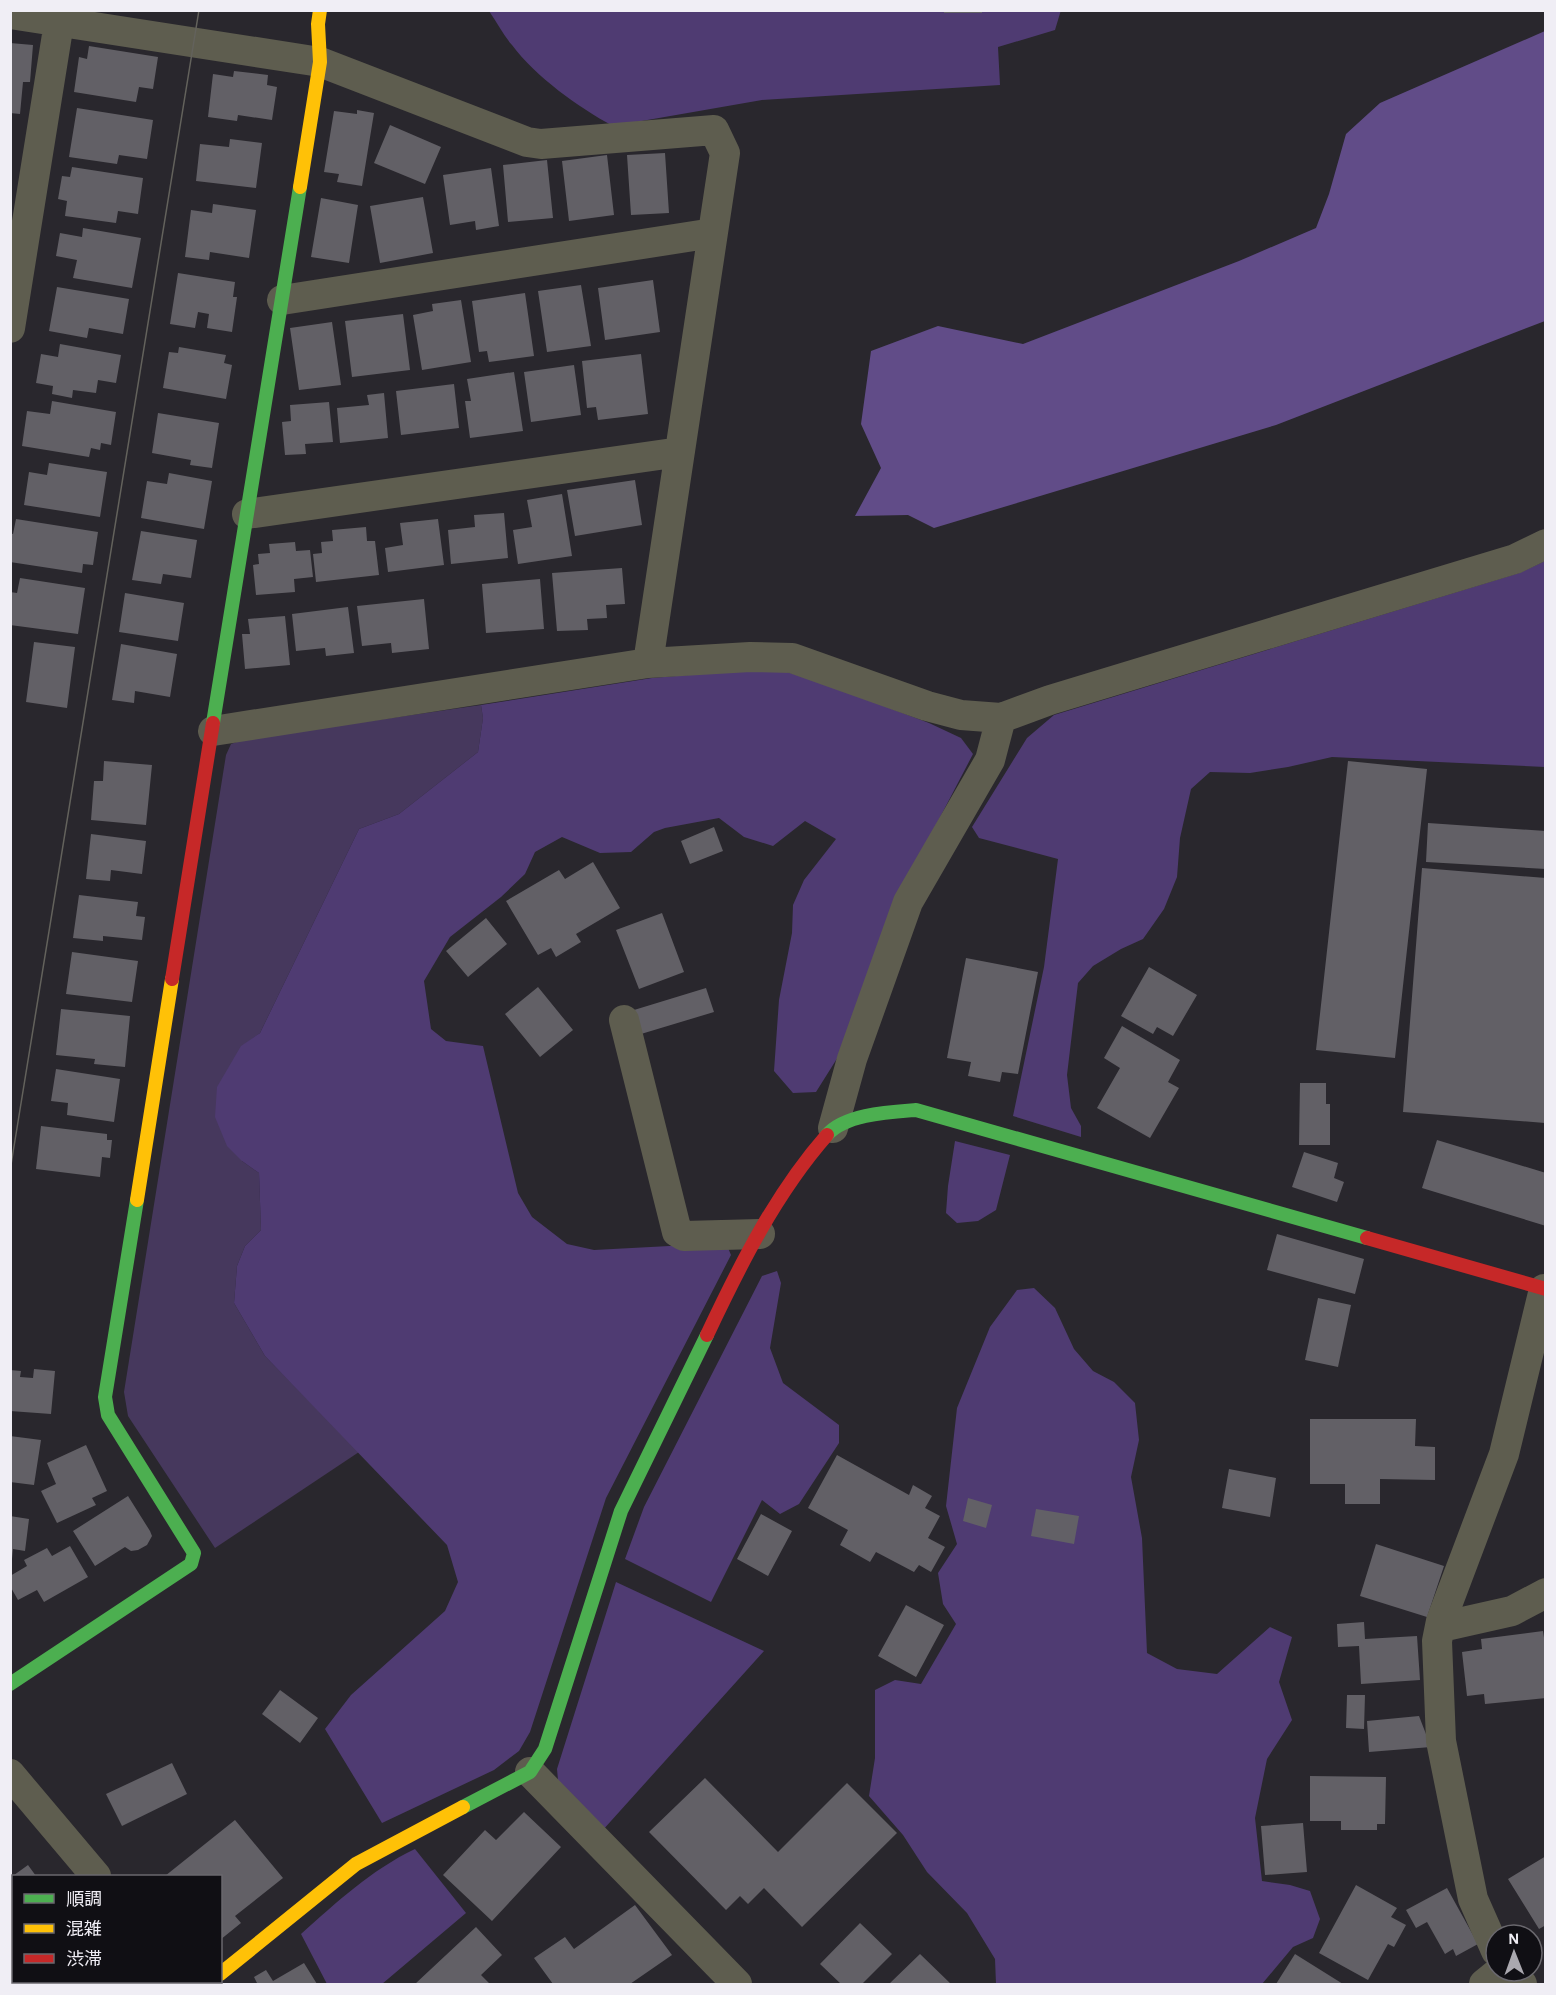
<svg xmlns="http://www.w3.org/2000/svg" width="1556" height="1995" font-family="'Alegreya Sans','Noto Sans JP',sans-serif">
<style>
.green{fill:#46385d}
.forest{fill:#4f3b72}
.water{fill:#614c88}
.building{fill:#626066}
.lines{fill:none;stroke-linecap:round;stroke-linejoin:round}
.street{stroke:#5e5d4f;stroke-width:30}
.fast{stroke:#4caf50;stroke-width:14}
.slow{stroke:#ffc107;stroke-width:14}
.jam{stroke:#c62828;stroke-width:14}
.tram{stroke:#63625c;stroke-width:1.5}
</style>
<rect width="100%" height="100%" fill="#29272d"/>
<path class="green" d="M481,705L483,718L478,752L399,814L359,829L260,1033L241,1047L242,1161L259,1173L261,1230L245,1246L237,1266L234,1303L265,1356L359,1452L215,1548L128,1416L124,1392L226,755L231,744L245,739Z"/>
<path class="forest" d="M1061,10L1055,30L998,47L1000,85L762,100L613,126C578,107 536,77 512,45C503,35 497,22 489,11Z
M1545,561L1546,633L1544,642L1546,660L1545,767L1332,757L1288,767L1250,773L1210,772L1191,789L1180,838L1177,877L1164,909L1143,939L1121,949L1093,966L1078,983L1067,1075L1071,1108L1081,1126V1137L1013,1116L1044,967L1058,859L979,838L972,827L1027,738L1054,715L1519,573Z
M749,670L787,672L821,682L929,723L961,738L973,754L900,894L843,1049L816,1092L793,1093L774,1071L779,1000L792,933L793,905L804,880L836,839L805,821L773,846L744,837L719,818L665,828L654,832L631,852L600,853L562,837L535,852L525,874L501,897L450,937L424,981L431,1029L446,1041L483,1046L518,1193L532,1217L567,1244L594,1250L726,1243L731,1255L606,1498L530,1732L519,1751L494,1770L382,1823L325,1729L351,1695L445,1611L458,1582L447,1545L265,1356L234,1303L237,1266L245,1246L261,1230L259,1173L242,1161L227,1146L215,1117L217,1087L241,1046L260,1033L359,829L399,814L478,752L483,718L481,705L652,678Z
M955,1141L1010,1155L996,1210L978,1221L957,1223L946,1213L948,1186Z
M777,1271L781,1283L770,1348L783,1383L839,1425V1443L799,1504L780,1514L762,1500L711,1602L625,1559L644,1507L762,1276Z
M1034,1288L1055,1308L1074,1349L1093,1371L1114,1382L1135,1403L1139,1440L1131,1477L1142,1538L1147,1653L1177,1669L1217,1674L1270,1627L1292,1637L1279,1682L1292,1720L1267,1759L1255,1818L1262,1881L1290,1885L1310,1891L1320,1919L1313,1938L1293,1947L1262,1984H996L995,1959L967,1913L927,1872L903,1835L869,1796L875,1758V1690L895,1680L921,1684L956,1624L943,1604L938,1573L957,1544L946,1506L957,1408L990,1327L1017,1290Z
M616,1582L764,1651L602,1831L558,1780L557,1769Z
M415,1849L466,1913L382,1984H327L301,1934C337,1902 371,1870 415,1849Z"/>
<path class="water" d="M1545,31V321L1276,425L934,528L908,515L855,516L881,468L861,424L871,351L938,326L1023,344L1239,261L1316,228L1329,194L1346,134L1380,103Z"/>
<path class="building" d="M944,10H982V13H944Z
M10,43L33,45L30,82H23L20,114L10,113Z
M89,46L158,57L153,89L139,87L136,102L74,92L79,57L87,59Z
M234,71L268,75L267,85L277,87L272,120L238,115L237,121L208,117L213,74L233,77Z
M77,108L153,120L147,159L119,155L117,164L69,157Z
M357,110L374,113L362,186L337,182L339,174L324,172L334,111L357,114Z
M390,125L441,147L425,184L374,163Z
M230,139L262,143L256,188L196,181L200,144L229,147Z
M665,153L669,213L631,215L627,155Z
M607,155L614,215L569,221L562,161Z
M547,160L553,218L508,222L503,165Z
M72,167L143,178L138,214L118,211L116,223L65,216L67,201L58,199L62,176L70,177Z
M491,168L499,226L476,230L475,221L450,225L443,175Z
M423,197L433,253L380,263L370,206Z
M321,198L358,205L349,263L311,257Z
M213,204L256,210L249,258L210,252L209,260L185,257L191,210L212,213Z
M83,228L141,238L132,288L73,278L77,260L56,256L60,233L82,237Z
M178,273L235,282L233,297H237L232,332L207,328L209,314L198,312L195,328L170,324Z
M653,280L660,332L605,340L598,288Z
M581,285L591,346L547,352L538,291Z
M57,287L129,299L123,334L89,328L87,338L49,331Z
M525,293L534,356L489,362L487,351L479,352L472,301Z
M461,300L471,362L422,370L413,315L433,311L432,304Z
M403,314L410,370L352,377L345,321Z
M332,322L341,385L299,390L290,328Z
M60,344L121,355L116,383L98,380L96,393L73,390L72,398L52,394L53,386L36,383L41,354L58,357Z
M179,347L226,355L224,363L232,365L226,399L163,388L169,352L178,353Z
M641,354L648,414L598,420L596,407L587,408L582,361Z
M574,365L581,415L531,422L524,372Z
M514,372L523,431L470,438L465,401H471L467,379Z
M454,384L459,428L401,435L396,391Z
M384,393L388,438L340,443L337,408L369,405L367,395Z
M52,401L116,412L111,445L101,443L100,450L91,448L89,457L22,446L27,411L50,414Z
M329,402L333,442L305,444L306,454L285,455L282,422L291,421L290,405Z
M158,413L219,423L212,468L190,465L191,460L152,453Z
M49,463L107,472L100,517L24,505L29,472L47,475Z
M169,473L212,481L204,529L141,518L147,481L167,484Z
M635,480L642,525L575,536L567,490Z
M562,494L572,556L518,564L513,530L532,527L527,500Z
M504,513L508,558L451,564L448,530L475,527L474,515Z
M16,519L98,532L93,565L83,564L82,573L10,562V533L13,534Z
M438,519L444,565L388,572L385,548L403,545L400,523Z
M366,527L367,541H375L379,575L316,582L313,554L322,553L321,542L333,541L332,530Z
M141,531L197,540L191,578L163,574L161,584L132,580Z
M295,542L296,551L310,550L313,577L294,579L295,592L256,595L253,565L259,564L258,554L270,553L269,544Z
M622,568L625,604L606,605L607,618L587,619L588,630L557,631L552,573Z
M20,578L85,588L78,634L10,625V592L17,593Z
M540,579L544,629L486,633L482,584Z
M125,593L184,603L178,641L119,632Z
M424,599L429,649L392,653L391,643L362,646L357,606Z
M348,607L354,653L326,656L325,648L296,651L292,614Z
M285,616L290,665L245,669L242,634H250L248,619Z
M34,642L75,647L67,708L26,702Z
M121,644L177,654L170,697L135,691L134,703L112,700Z
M104,761L152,765L146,825L91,820L94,781H103Z
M1348,761L1427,769L1395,1058L1316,1050Z
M1428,823L1546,831V869L1426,862Z
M714,827L723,851L690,864L681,841Z
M91,834L146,841L142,874L111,870L110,881L86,879Z
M593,862L620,908L576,934L581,942L556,957L551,948L538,955L506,901L559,870L565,879Z
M1422,868L1546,878L1545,1123L1403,1112Z
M79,895L138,902L136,916L145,917L142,940L103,936V941L73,938Z
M662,913L684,972L639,989L616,930Z
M486,918L507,944L468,977L446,951Z
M72,952L138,961L132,1002L66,994Z
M966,958L1038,972L1018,1074L1002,1072L1000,1082L968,1076L971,1062L947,1058Z
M1149,967L1197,995L1173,1036L1157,1027L1153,1034L1121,1016Z
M538,987L573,1030L540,1057L505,1014Z
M706,988L714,1012L641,1034L634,1010Z
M61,1009L130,1016L125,1067L94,1064L95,1059L56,1055Z
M1122,1026L1180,1060L1168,1082L1179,1088L1150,1138L1097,1108L1120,1068L1104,1058Z
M56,1069L120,1079L114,1122L67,1115L68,1103L51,1101Z
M1300,1083H1326V1104H1330V1145H1299Z
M41,1126L107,1134V1140H112L110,1158L102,1157L100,1177L36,1169Z
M1437,1140L1546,1173V1226L1422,1188Z
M1304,1152L1338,1163L1334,1178L1344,1182L1337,1202L1292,1187Z
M1277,1234L1364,1259L1355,1294L1267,1270Z
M1318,1298L1351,1305L1338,1367L1305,1360Z
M34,1369L55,1371L51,1414L10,1411V1370L21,1371L20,1377L33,1378Z
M1310,1419H1416L1415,1446L1435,1447V1480L1380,1479V1504H1345V1484H1310Z
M10,1436L41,1440L34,1485L10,1482Z
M86,1445L107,1491L92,1498L96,1505L57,1523L41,1491L56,1484L47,1463Z
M837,1455L909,1495L913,1485L932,1496L925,1508L940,1516L928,1538L945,1547L931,1572L919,1565L914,1572L876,1552L870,1562L840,1545L848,1530L808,1508Z
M1229,1469L1276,1478L1270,1517L1222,1508Z
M128,1496L150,1531L152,1536L147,1545L138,1550L131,1551L125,1547L95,1566L73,1531Z
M968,1498L992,1505L986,1528L963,1521Z
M1036,1509L1079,1516L1074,1544L1031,1536Z
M761,1514L792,1531L768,1576L737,1559Z
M10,1516L29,1519L25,1551L13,1549L12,1559Z
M1376,1544L1444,1566L1427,1617L1360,1596Z
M70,1546L88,1577L44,1602L37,1590L18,1600L10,1586V1576L27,1566L24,1560L47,1548L52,1556Z
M906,1605L944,1625L916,1677L878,1656Z
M1364,1622L1365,1639L1417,1636L1420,1680L1361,1684L1359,1646L1338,1647L1337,1624Z
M1543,1631L1546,1651V1698L1485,1704L1484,1694L1467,1696L1462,1652L1482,1649L1481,1639Z
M280,1690L318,1718L300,1743L262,1714Z
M1347,1695H1365L1364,1729L1346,1728Z
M1419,1716L1431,1747L1369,1752L1367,1721Z
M172,1763L187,1794L122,1826L106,1794Z
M1310,1776L1386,1777L1385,1824H1377V1830H1341V1821H1310Z
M705,1778L778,1852L847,1783L897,1833L802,1927L764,1888L748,1904L740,1896L726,1910L649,1832Z
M524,1812L561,1847L492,1921L443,1875L485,1830L496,1840Z
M235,1820L283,1878L235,1916L241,1923L220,1940V1876H165Z
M1303,1823L1307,1872L1265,1875L1261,1826Z
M1546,1856V1925L1539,1929L1508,1879Z
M28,1865L36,1876H14V1941L10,1936V1878Z
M1356,1885L1397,1908L1391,1917L1406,1925L1394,1947L1388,1944L1368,1980L1319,1953Z
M1447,1888L1478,1944L1456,1956L1453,1949L1445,1954L1427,1922L1416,1928L1406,1910Z
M635,1905L672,1955L630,1984H553L534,1958L565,1937L574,1949Z
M860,1923L892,1954L862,1984H841L820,1964Z
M476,1927L502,1955L481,1975L490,1984H415Z
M920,1954L951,1984H889Z
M1295,1954L1343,1984H1276Z
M304,1963L317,1984H255L257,1983L254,1977L266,1970L273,1981Z
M14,1977V1982H42L45,1984H10V1979Z
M55,1982H107L103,1984H57Z"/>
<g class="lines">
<path class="street" d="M10,14L320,62L527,142L541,144L714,130L725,153L648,663
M282,300L713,233
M10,328L61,10
M247,514L680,452
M213,731L648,663L750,657L792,658L927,706L961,715L1001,718L1050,700L1515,559L1546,544
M624,1020L677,1232L684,1236L760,1234
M833,1128L852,1059L908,902L990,760L1001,718
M1441,1627L1512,1611L1546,1593
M530,1772L737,1984
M10,1774L96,1876
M1496,1951L1473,1899L1441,1741L1437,1641L1441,1621L1504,1454L1544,1289
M1507,1971L1522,1984
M185,1982L187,1984
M1484,1984L1500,1971"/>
<path class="fast" d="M213,723L300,187
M827,1135C845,1114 890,1112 916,1110L1367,1238
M10,1684L191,1564L194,1553L108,1415L105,1397L137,1200
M463,1807L530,1772L545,1749L621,1511L707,1335"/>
<path class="slow" d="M300,187L320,62L318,24L320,10
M137,1200L172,979
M220,1974L356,1864L463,1807"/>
<path class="jam" d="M172,979L213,723
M1367,1238L1546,1289
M707,1335C740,1265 776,1193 827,1135"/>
<path class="tram" d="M10,1171L199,10"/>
</g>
<rect width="1556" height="1995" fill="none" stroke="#f0eef5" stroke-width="24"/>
<rect x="12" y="1875" width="210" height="108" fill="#100f14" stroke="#6a686e" stroke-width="1.5"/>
<rect x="24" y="1894" width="30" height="9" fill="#4caf50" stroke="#6a686e" stroke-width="1.5"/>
<text x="66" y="1905" font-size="18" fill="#f0eef5">順調</text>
<rect x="24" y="1924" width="30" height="9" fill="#ffc107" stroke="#6a686e" stroke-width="1.5"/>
<text x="66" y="1935" font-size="18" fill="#f0eef5">混雑</text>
<rect x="24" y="1954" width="30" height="9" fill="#c62828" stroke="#6a686e" stroke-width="1.5"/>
<text x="66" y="1965" font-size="18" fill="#f0eef5">渋滞</text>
<g transform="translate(1514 1953) rotate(359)"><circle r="28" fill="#100f14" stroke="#6a686e" stroke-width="1.5"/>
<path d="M0-4.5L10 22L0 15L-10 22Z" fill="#aaa8af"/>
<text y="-9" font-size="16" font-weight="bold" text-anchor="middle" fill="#f0eef5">N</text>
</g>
</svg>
